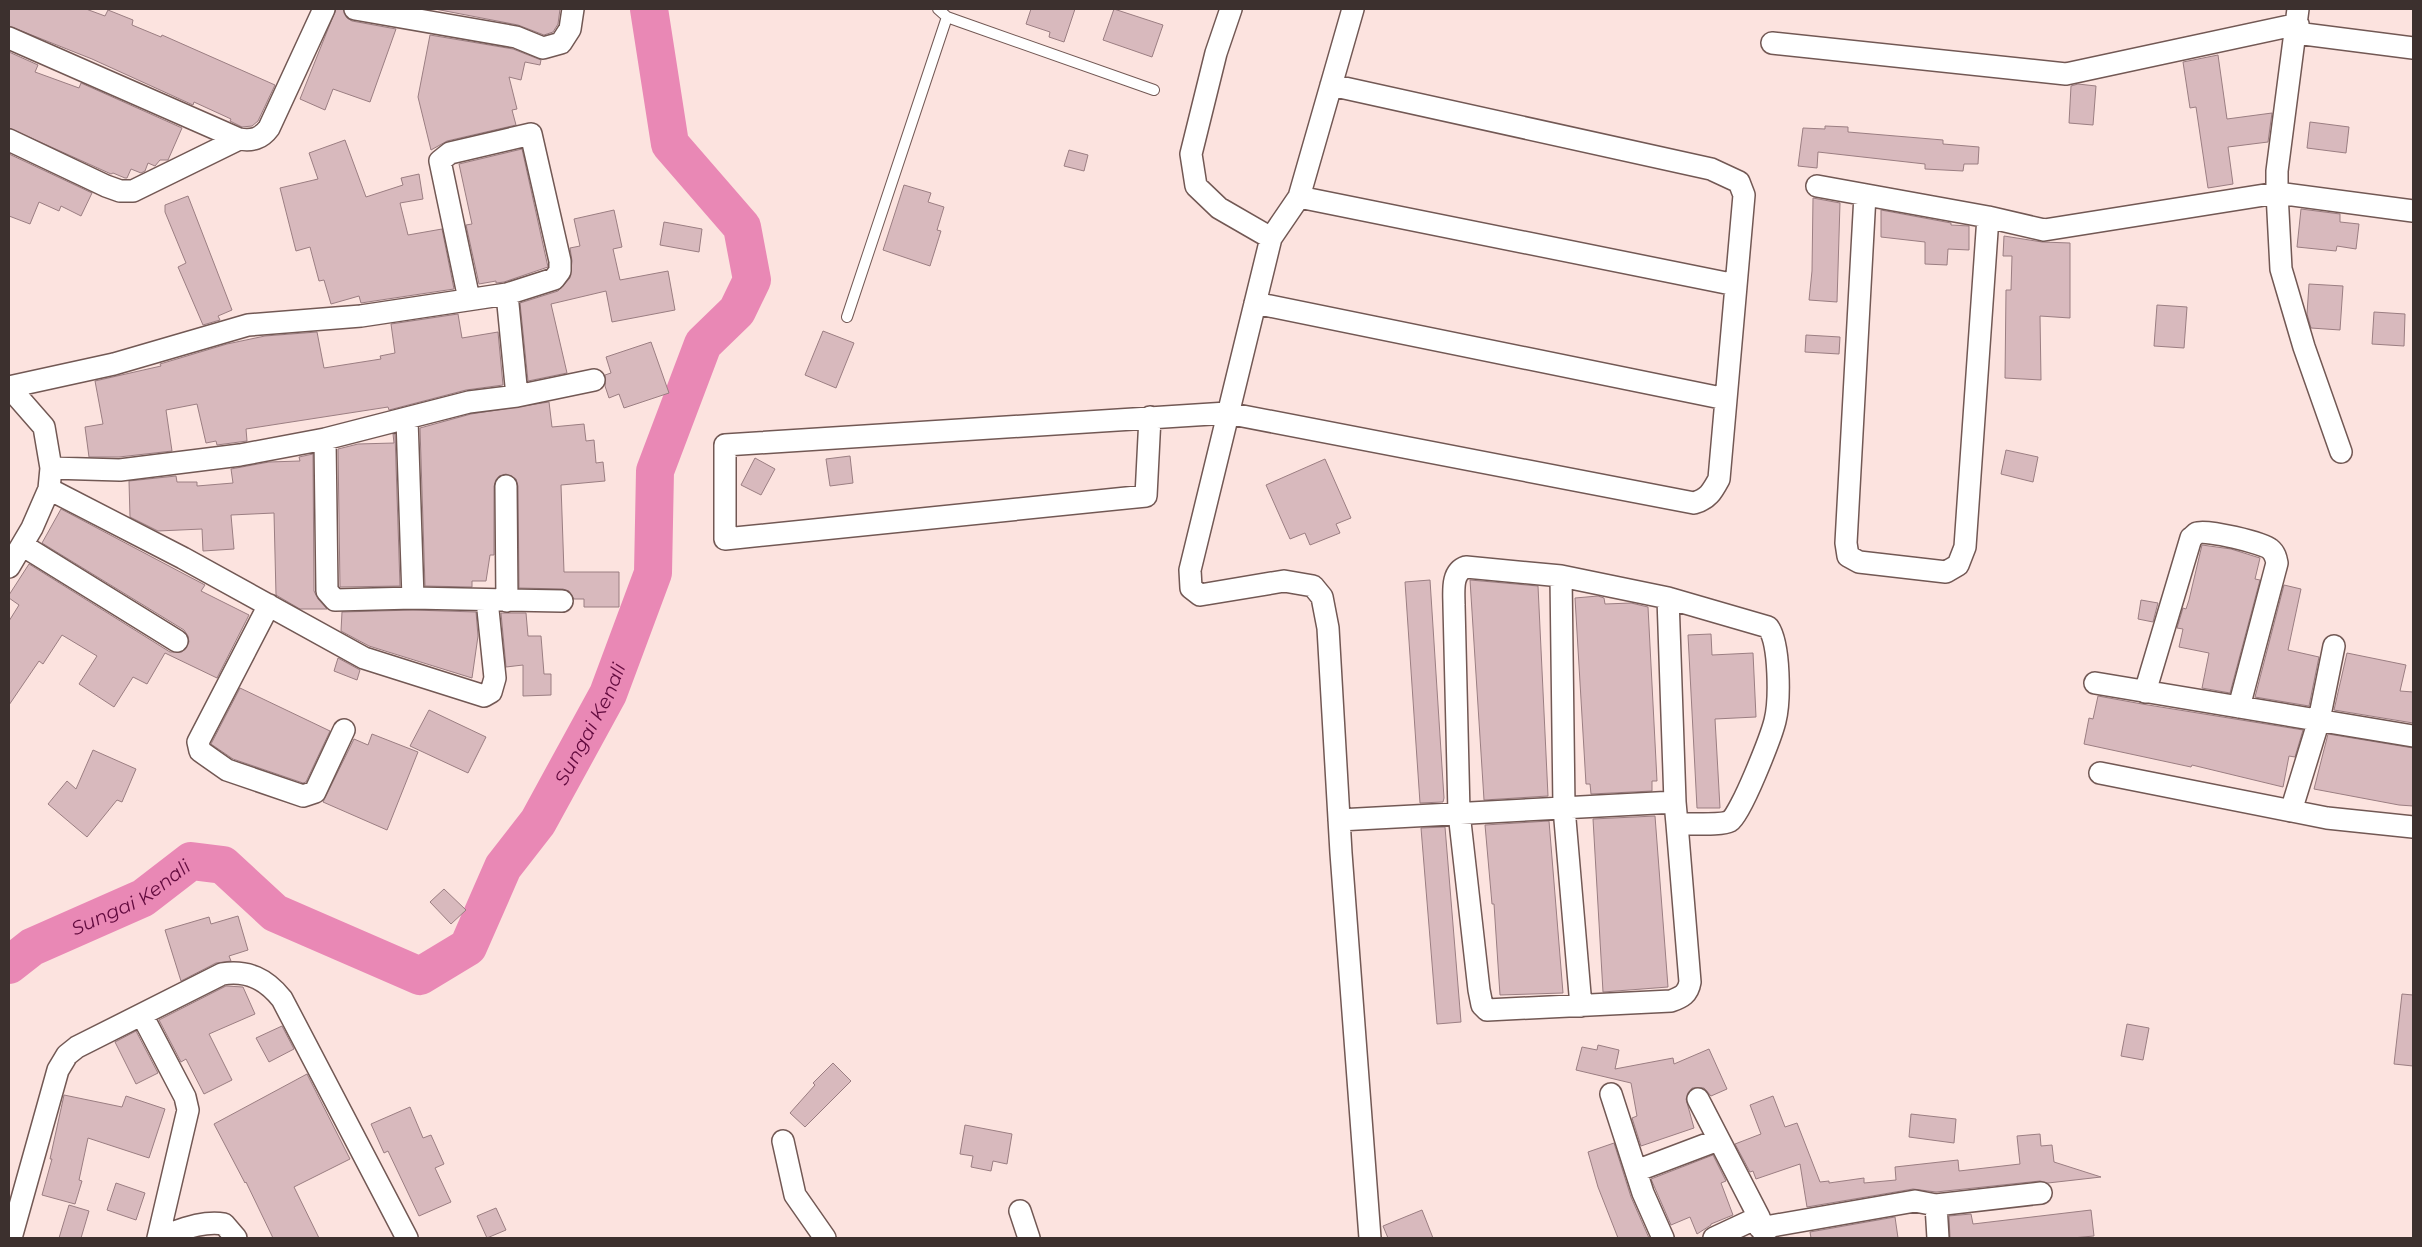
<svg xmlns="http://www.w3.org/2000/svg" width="2422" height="1247" font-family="Montserrat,sans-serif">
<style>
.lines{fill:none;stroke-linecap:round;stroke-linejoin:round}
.river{stroke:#e988b5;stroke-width:38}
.building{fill:#d8b9bd;stroke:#9b7e82}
.service-casing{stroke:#725854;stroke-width:12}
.minor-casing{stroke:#725854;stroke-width:24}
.service{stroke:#fff;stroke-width:10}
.minor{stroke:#fff;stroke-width:21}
.labels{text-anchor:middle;stroke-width:5;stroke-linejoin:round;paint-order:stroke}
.water-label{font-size:19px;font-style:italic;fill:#620a3e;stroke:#fff}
</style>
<rect width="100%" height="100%" fill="#fce3df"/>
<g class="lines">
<path class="river" id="s1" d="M9,965L32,947L143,898L191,861L223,865L275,913L420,976L468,947L503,867L538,822L608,694L653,573L655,471L703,344L737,311L752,280L742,227L670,144L649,9"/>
</g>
<path class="building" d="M9,9H86L105,16L108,10L133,20L132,25L161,37L162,35L275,85L258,121L252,126L242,127L230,121L231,119L194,102L193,105L92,59L9,26Z
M336,9H343L347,18L352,21L396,29L370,102L333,89L325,110L300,99Z
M435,9H560L558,24L553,32L544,35L518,25Z
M1031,9H1075L1064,42L1049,37L1050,32L1026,24Z
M1114,9L1163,25L1152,57L1103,40Z
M430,35L513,49L541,60L540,65L525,62L521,80L509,77L517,109L512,110L516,125L447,141L431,150L418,97Z
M9,52L38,65L35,72L79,88L81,83L182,128L168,160H160L155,166L148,163L145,171L141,173L131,169L127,178H125L113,173L111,174L9,128Z
M2218,55L2227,119L2272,113L2268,142L2228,147L2233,184L2208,188L2196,107L2190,108L2183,62Z
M2078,84L2096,86L2093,125L2069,123L2071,86Z
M2310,122L2349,127L2346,153L2307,148Z
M1825,126L1848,127V132L1943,140V144L1979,147L1978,164H1964L1963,171L1925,169V164L1818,152L1817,168L1798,166L1803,128L1825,129Z
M345,140L366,197L403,185L401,178L419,174L423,199L400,203L408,235L442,229L454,289L361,303L359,296L331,304L324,280L319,281L310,247L296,251L280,188L318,179L309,153Z
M522,149L548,267L504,282L496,283V281L479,284L466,225L472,224L459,164Z
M1069,150L1088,155L1084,171L1064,166Z
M9,154L92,193L81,216L61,206L59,211L39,202L30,224L9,216Z
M904,185L931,193L928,202L944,207L937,230L941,231L930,266L883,250Z
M188,196L232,310L218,316L220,320L203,325L178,267L186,263L165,212V205Z
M1813,198L1840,203L1837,302L1809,300L1812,271Z
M2301,209L2340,214V222L2359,224L2356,249L2337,246L2336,251L2297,247Z
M614,210L622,247L613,249L620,280L668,271L675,310L612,322L606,291L551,304L567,373L528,381L520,303L558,291L570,278L572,261L570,248L580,246L574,219Z
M1881,210L1951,223V225L1969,226V250L1948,249L1947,265L1925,264V242L1881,237Z
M664,222L702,229L699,252L660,245Z
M2004,236L2042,242L2070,243V318L2040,316L2041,380L2005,378L2006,290H2011L2012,256H2003Z
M2309,284L2343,286L2340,330L2311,328L2307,314Z
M2157,305L2187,307L2184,348L2154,346Z
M2374,312L2405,314L2404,346L2372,344Z
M458,314L462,338L498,332L503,385L466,390L389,410L388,407L246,429L247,441L217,445L216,441L206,443L197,404L166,410L172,451L119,457H89L85,427L103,424L95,381L161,366L160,364L227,344L265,336L317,332L324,368L381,359L380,356L395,353L391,324Z
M823,331L854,343L836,388L805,375Z
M1806,335L1840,337L1839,354L1805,352Z
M651,342L669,393L624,408L619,394L609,398L605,386V375L611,373L606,357Z
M549,402L552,427L584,424L586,441L594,440L596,463L603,462L605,481L561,485L564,572H619V607H584V599H574L569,591L563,589L519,588L518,486L516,479L506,474L499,476L494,486V555H490L486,581H472V587L425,586L420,428L471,414Z
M393,434H395L400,586L340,587L338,449L358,444L394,443Z
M2006,450L2038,457L2033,482L2001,474Z
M313,454L314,591L318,599L327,609H300L276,595L274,513L231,515L234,549L203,551L202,529L158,531L130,517L129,481L176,476L177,482H197V486L233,483L231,469L269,462L300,461L299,457Z
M850,456L853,483L830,486L826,459Z
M755,458L775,469L761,495L741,485Z
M1325,459L1351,518L1336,524L1340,533L1310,545L1305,533L1290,539L1266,485Z
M61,509L205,585L201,591L249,615L217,678L165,653L147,684L133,677L114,707L79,684L97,656L62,635L43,664L39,661L9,705V621L19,605L9,598V595L29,564L170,652H182L189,642L188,636L184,630L42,543Z
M2202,545L2231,549L2260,558L2255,579L2260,580L2230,693L2202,688L2209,653L2179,647L2183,629L2177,628L2183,608L2186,609L2189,600Z
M1430,580L1444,798L1443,802L1420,803L1405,582Z
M1470,580L1538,586L1548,796L1484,800Z
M2284,585L2301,589L2288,650L2319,657L2309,706L2255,697Z
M1598,596L1604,598L1605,604L1631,603L1648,607L1657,781H1652V791L1591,794L1590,784H1586L1575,598Z
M2141,600L2158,603L2153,622L2138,619Z
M413,610L476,612L478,636L472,678L369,646L341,631L342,612Z
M501,613H526L528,636H541L544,674H551V695L523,696V665L506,667Z
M1711,634L1712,655L1753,653L1756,717L1715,719L1720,808H1697L1688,635Z
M2347,653L2406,665L2400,691L2413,692V723L2334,710Z
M338,658L360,670L357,680L334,671Z
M240,688L330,731L306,782L303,783L233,759L211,744Z
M2098,696L2142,704L2303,730L2295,757L2289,756L2283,787L2192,765L2191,767L2084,744L2089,718L2093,719Z
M429,710L486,737L468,773L410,746Z
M372,734L418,752L387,830L323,802L354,739L368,745Z
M2328,734L2413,748V806L2399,805L2314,789Z
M93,750L136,769L122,802L117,800L87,837L48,804L67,781L76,789Z
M1655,816L1668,987L1603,992L1593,819Z
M1549,821L1563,993L1500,995L1494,904H1492L1485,825Z
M1445,827L1461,1022L1437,1024L1421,828Z
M444,889L466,910L451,924L430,902Z
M238,916L248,950L229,956L231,961L216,963L181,981L165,930L209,917L211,924Z
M226,986L243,987L255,1014L209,1034L232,1080L204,1094L186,1059L181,1062L159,1020Z
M2402,994L2413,995V1066L2394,1064Z
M2127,1024L2149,1028L2143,1060L2121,1056Z
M282,1026L294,1049L269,1062L256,1038Z
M136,1031L158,1073L136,1084L115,1042Z
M1598,1045L1619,1050L1615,1069L1673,1058L1674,1064L1709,1049L1727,1089L1711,1096L1704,1088H1692L1686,1099L1694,1128L1641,1146L1632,1118L1637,1116L1631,1083L1576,1070L1582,1047L1597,1050Z
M833,1063L851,1081L805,1127L790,1113L815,1085L813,1083Z
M307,1074L350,1159L294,1187L319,1238H273L246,1182L245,1183L214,1124Z
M64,1095L122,1107L126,1096L165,1109L149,1158L88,1138L79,1180L82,1181L75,1204L42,1195L52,1159H50Z
M1773,1096L1785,1127L1797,1123L1820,1182L1829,1181V1183L1864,1178V1183L1896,1180L1895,1167L1958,1160L1959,1171L2020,1164L2017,1136L2040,1134L2041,1146L2052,1145L2054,1162L2101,1177L2048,1183L2040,1181L1936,1192L1913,1189L1807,1207L1800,1164L1756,1179L1753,1171L1750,1172L1735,1144L1761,1134L1750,1105Z
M410,1107L423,1138L431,1135L444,1164L435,1168L451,1202L419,1216L388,1151L384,1153L371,1124Z
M1911,1114L1956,1119L1954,1143L1909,1137Z
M965,1125L1012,1134L1007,1164L993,1161L991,1171L971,1167L973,1156L960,1154Z
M1614,1143L1631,1197L1649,1238H1618L1598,1187L1588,1152Z
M1713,1155L1726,1181L1721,1183L1733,1215L1711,1224V1225L1697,1234L1690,1217L1671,1225L1651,1179Z
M116,1183L145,1193L136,1220L107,1210Z
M69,1205L89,1211L81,1238H59Z
M496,1208L506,1230L487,1238L477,1216Z
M1422,1210L1433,1238H1388L1383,1226Z
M2091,1210L2094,1236L2072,1238H1950L1949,1216L1971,1214L1973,1224Z
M1895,1217L1898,1238H1811L1810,1232Z"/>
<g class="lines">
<defs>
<path id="service" d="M938,9L947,17L961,22L1154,90
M847,317L947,17"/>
<path id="minor" d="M355,9L516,37L543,48L561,43L570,29L573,9
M1231,9L1216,53L1191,154L1196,186L1219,208L1271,238
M1353,9L1299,197L1271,238L1190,570L1191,588L1200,595L1284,581L1313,586L1322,597L1328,628L1341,853L1370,1238
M2296,33L2413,48
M9,38L239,139C252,141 261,139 269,128L324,9
M1772,43L2066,74L2298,24
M9,140L106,186L120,191H133L239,139
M1817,186L1988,217L2044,230L2277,193V171L2298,9
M1865,195L1846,543L1848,556L1859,562L1946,572L1958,565L1965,547L1988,217
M1299,197L1736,285
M507,294L517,396
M1255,303L1726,399
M9,387L114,364L248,325L361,316L507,294L554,279L560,271V261L531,134L450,153L440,161L469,299
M9,387L44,427L51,468L49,489L32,528L9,567
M1150,417L1146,496L725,539V445L1227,413L1694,503C1708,499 1712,492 1719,479L1744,195L1739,182L1711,169L1331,85
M407,419L413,598
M325,439L327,591L335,600L413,598L562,601
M2341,452L2304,347L2281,269L2277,193L2413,211
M51,468L120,470L240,455L325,439L469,402L517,396L594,380
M506,486L507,601
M49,489L183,558L364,658L484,696L491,692L495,678L487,600
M22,545L177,641
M1561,576L1564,808L1581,1006
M1668,598L1675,802L1677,824L1690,982C1688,994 1682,997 1671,1001L1487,1010L1482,1005L1479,990L1459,813L1454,605C1454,592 1451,572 1466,567L1561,576L1668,598L1768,627C1780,643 1780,701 1775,721C1771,737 1741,814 1730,821C1721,826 1689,823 1677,824
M269,605L198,742L200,751L227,770L303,796L315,792L344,730
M2095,683L2413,736
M2145,692L2191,538C2193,537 2195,534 2197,533C2206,529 2263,543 2270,549C2275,553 2276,558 2277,563L2239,707
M2100,773L2327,818L2413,827
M2291,811L2319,720L2334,646
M1339,820L1675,802
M142,1015L185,1097L188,1110L158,1238
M1611,1094L1643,1193L1663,1238
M1698,1099L1759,1217L1765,1238
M783,1141L795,1195L825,1238
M1636,1171L1718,1140
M1936,1205L1938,1238
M1020,1211L1029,1238
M1760,1228L1915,1201L1936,1205L2041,1193
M11,1238L58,1070L67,1055L77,1047L222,974C248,970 266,979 282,999L407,1238
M158,1238C179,1231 202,1220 224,1224L236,1238
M1714,1238L1759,1217"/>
</defs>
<use href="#service" class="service-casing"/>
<use href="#minor" class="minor-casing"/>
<use href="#service" class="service"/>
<use href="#minor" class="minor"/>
</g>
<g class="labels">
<g class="water-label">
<text dy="7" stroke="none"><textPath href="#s1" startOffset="784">Sungai Kenali</textPath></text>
<text dy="7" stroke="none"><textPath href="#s1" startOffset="140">Sungai Kenali</textPath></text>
</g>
</g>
<rect width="2422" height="1247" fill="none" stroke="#3c302e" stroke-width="20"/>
</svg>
